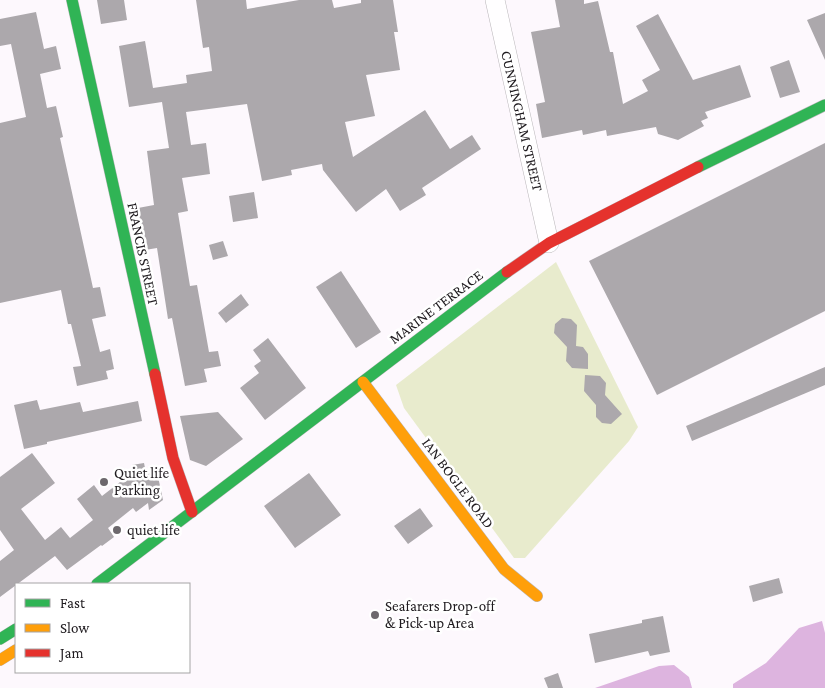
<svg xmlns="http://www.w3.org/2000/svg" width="825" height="688" font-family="'Crimson Pro',serif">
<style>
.green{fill:#e8ebcd}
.water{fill:#ddb4df}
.building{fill:#aca8ac}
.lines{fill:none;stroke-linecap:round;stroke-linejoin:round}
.street-casing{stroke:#bab7ba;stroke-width:20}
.fast-casing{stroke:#bab7ba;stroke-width:12}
.slow-casing{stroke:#bab7ba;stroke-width:12}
.jam-casing{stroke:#bab7ba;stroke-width:12}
.street{stroke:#fffeff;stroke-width:19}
.fast{stroke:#30b455;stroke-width:11}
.slow{stroke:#ff9f0a;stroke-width:11}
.jam{stroke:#e5322d;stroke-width:11}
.poi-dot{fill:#6d686d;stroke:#fff;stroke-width:2}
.labels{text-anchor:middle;stroke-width:5;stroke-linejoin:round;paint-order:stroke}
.street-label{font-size:15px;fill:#1f1b1f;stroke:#fff}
.poi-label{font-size:15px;fill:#1f1b1f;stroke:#fff;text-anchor:start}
</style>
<rect width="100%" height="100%" fill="#fdf8fd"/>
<path class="green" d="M556,262L638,427L629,441L525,558H514L404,408L396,385Z"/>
<path class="water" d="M822,621L825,633V688H733V684L766,663L799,628Z
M674,665L689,677L692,688H595L659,666Z"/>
<path class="building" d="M97,0H124L127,20L101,24Z
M196,0H246L247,9L299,0H332L334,8L361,3V0H393L398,32H394L400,70L366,75L375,116L345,122L353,157L425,110L450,149L472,135L481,149L422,188L426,195L400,211L386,189L356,212L323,170L322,164L291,170L292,175L262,181L247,104L186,112L191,145L206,143L210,174L182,178L188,211L178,213L190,286L197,285L209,352L218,351L221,366L204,369L207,382L185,386L172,318L168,319L157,248L145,250L138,208L154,205L147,151L169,148L162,102L129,107L119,46L145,41L153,88L187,83L186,75L212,71L209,47L203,48Z
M555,0H584V4L598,1L610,52H613L623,104L648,91L642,80L660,70L636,26L658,14L693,80L740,65L751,97L705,112L708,118L701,121L704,126L678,140L658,134L656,127L607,136L606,130L583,135L582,130L542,138L536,104L545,102L531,32L560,27Z
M36,12L44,49L56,46L61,69L40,74L47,108L56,106L63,137L60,138L93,288L100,287L106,316L92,319L100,352L110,349L114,369L106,371L108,379L77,386L73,367L81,366L71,324H68L61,290L0,303V123L26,117L11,44L0,46V19Z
M825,13V60L807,20Z
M789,60L800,92L780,98L770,67Z
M825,143V311L657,395L589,261Z
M254,192L258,218L233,222L229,196Z
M223,241L228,256L213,260L209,245Z
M341,271L381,332L356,348L316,287Z
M241,294L249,305L226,323L218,313Z
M562,318L571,319L577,325L576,346L583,347L588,354V369L572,368L566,361L567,347L554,333L555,324Z
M268,338L306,388L265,420L240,388L259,373L254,366L261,361L253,350Z
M825,367V385L692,441L686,426Z
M585,375L600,376L606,383L605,395L622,414L611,424L602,423L596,417V405L584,391Z
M37,400L40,410L80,402L83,412L138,401L142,421L47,442V444L24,449L14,405Z
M218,412L243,439L206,466L190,460L180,416Z
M32,453L55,483L21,509L45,540L61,527L70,538L93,520L77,499L94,485L102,496L133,472L132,465L144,463L146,473L157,472L163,500L149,510L148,503L136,512L133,508L108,528L114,537L102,546L101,545L67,570L55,556L0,597V561L14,550L0,530V477Z
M309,473L341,515L295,548L264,506Z
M420,508L433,526L408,544L394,526Z
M779,578L783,593L753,602L749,586Z
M663,616L670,652L650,656L648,651L595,663L589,634L642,623V620Z
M558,673L563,688H548L544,678Z"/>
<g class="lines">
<defs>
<path id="street" d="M495,0L549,243"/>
<path id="fast" d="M72,0L155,374
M698,167L825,105
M97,584L507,272
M0,639L16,629"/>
<path id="slow" d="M363,382L504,569L537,596
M0,660L16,650"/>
<path id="jam" d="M507,272L549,243L698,167
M155,374L173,458L192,512"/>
</defs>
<use href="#street" class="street-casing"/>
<use href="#fast" class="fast-casing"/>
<use href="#slow" class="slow-casing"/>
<use href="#jam" class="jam-casing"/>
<use href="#street" class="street"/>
<use href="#fast" class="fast"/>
<use href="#slow" class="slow"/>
<use href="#jam" class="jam"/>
</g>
<g class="poi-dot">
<circle cx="104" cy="482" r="5"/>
<circle cx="117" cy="530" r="5"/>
<circle cx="375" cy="615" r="5"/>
</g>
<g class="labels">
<g class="street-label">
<text transform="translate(522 121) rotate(77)" y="5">CUNNINGHAM STREET</text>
<text transform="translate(143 254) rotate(78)" y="5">FRANCIS STREET</text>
<text transform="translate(436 307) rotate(-37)" y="5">MARINE TERRACE</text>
<text transform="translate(458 483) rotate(53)" y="5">IAN BOGLE ROAD</text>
</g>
<g class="poi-label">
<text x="114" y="478">Quiet life<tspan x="114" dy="17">Parking</tspan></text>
<text x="127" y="535">quiet life</text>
<text x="385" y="611">Seafarers Drop-off<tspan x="385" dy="17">&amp; Pick-up Area</tspan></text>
</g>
</g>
<rect x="15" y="583" width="175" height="90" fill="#ffffff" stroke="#a5a4a5"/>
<rect x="25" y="599" width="25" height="8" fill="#30b455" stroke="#a5a4a5"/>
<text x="60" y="608" font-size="15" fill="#1f1b1f">Fast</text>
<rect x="25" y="624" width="25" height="8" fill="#ff9f0a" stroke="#a5a4a5"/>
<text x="60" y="633" font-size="15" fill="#1f1b1f">Slow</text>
<rect x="25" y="649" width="25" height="8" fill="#e5322d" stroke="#a5a4a5"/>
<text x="60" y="658" font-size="15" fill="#1f1b1f">Jam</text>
</svg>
